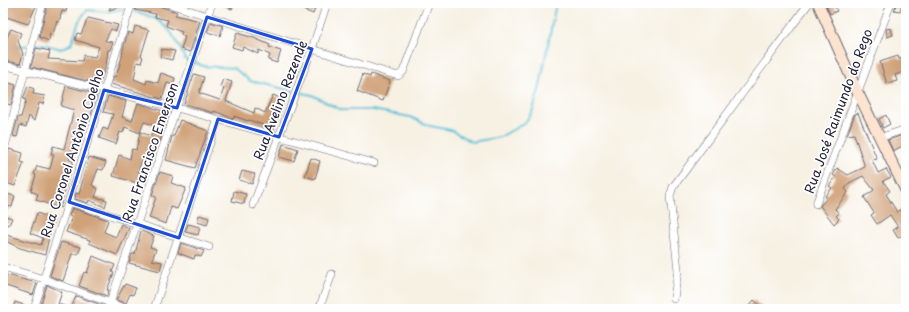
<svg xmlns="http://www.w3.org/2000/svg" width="909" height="312" font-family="'Playpen Sans',sans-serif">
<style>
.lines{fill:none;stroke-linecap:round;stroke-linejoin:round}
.stream{stroke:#5ac0d7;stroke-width:2}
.building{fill:#d0a279;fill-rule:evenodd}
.minor-casing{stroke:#6d6a76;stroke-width:8}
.secondary-casing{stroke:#6d6a76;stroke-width:12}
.minor{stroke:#fff;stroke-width:7}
.secondary{stroke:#fde4d1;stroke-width:10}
.marked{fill:none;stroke:#1d4ed8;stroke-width:3;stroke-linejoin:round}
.labels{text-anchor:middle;stroke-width:3.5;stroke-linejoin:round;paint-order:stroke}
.street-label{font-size:13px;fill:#22223b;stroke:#fff}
</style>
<rect width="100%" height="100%" fill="#fff"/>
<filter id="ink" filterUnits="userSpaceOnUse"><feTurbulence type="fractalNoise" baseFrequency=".025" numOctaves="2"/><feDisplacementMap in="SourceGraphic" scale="8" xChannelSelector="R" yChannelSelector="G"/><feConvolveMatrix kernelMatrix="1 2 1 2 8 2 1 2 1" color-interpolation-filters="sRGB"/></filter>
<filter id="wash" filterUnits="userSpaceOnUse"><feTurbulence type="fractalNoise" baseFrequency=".012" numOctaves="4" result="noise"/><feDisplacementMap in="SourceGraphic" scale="16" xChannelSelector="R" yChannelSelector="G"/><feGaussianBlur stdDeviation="0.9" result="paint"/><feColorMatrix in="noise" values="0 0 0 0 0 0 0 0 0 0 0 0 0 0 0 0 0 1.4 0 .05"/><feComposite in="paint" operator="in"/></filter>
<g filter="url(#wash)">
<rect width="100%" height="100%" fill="#f7f1e3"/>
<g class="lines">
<path class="stream" d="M135,12C164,17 174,33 185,59L190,61
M17,44L23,46L44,44L61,49L71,44L79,21L87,10L107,12L123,9
M194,62L203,66L234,68L250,81L293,91
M298,92L312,95L341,110H373L410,117L430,126L451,130L472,142L500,137L525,123L533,110L540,86L556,3"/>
</g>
<g id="blocks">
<path class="building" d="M6,3H27L36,6L28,24L3,16Z
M48,3H68L66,12L62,11L59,22L57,21L53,34L50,33L49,41L39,37Z
M112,3H127L126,5L109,10Z
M137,3H148L162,7L177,12L175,15L200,21L190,52L181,49L185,37L181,35L182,32L166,26L168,20L155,17L156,14L135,10Z
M217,3H234L232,9Z
M286,3H317L313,14Z
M825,3H833L837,11L830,14Z
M897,3L902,5L900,11L894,10Z
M88,18L118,25L116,31L111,29L105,41L113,42L110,50H108L106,66L99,84L31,67L36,48L50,51L48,59L82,61L84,55L95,57L99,47L75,40L77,33L81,34Z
M211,22L223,26L220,36L207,32Z
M135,26L149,30L141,56L143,57L141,63L137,62L134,79L146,84L147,80L158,83L161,73L175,78L173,85L167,83L162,99L111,84L114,76H116L122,57L123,49L128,32L133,34Z
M891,28L893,35L887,37L886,29Z
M11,29L21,33L18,41L23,54L20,64L3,60V45Z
M237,33L254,38L270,45L269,47L281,51L277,63L268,60L270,55L259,50L258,54L243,47L242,50L232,47Z
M162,49L175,51L172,60L160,57Z
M898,56L899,59L906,57V71L895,75L897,81L887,84L880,62Z
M194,74L204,77L199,93L220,100L224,88L220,87L223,79L232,82L226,101L254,113L255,108L265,113L273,95L285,100L274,129L249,120L248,121L234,116V119L214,111L213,113L184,104Z
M363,74L370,77L371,74L390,81L383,101L357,91Z
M3,81L16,85L11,105L3,103Z
M28,86L34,89L33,94L45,96L43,104L39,103L34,121L29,116L26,127L20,125L17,137L13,136L18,117H21L26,100L23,99Z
M66,86L97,94L88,125L84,124L77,151L72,149L69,160L73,161L60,208L36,200L38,194L31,191L36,175L34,174L37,166L50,169L54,154H51L53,146L64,149L74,110L61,106Z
M108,96L126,101L122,117L132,121L138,103L169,113L159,145L156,144L152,155L150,154L147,163L141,162L138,172L143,174L142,179L138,178L137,183L113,176L119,155L130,159L132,149L136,150L140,133L125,127L123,133L120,132L116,144L99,138L103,128L108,130L113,114L103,112ZM144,122L154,125L151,136L140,132Z
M858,113L877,159L872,160L878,173L886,169L891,177L883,181L890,191L886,194L897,212L902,209L906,214V218L903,220L906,226V233L898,238L893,230L898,227L890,215L877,224L871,215L874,213L864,197L874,190L863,176L849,183L845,189L848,192L835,209L839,213L836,216L839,219L834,224L820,206L827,198L825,196L832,188L829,186L836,177L833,175L837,168L848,175L865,167L854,134L847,135L855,114Z
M886,115L890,124L883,128L879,119Z
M180,120L208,131L195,168L166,160L172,136H174Z
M906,134V144L893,151L888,140Z
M283,144L298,149L294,161L279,157Z
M9,149L23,153L21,162L24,163L15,186L3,182V171Z
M89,157L106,162L103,170L98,169L92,185L98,189L95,197L107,200L105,207L89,200L88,203L75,199L76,193L79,194Z
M311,158L320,161L315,179L305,176Z
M242,171L255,174L252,184L239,180Z
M160,172L173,176L171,183L186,188L177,209L171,207L166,224L149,218L156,197L152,195Z
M234,191L246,194L244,204L232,201Z
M3,193L15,196L12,207L8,206L5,216L12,218L9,225L3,223Z
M72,208L108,220L104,232L116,237L121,224L129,228L117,255L89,243L90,240L66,232L72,217L69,216Z
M37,213L54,219L52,228H48H51L45,255L20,248L3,240V234L41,245L43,238L30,233Z
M199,215L209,218L207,225L197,222Z
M188,224L200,227L198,235L185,232Z
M141,231L154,236L150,247L156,249L152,260L162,262L160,271L129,263L132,254H135Z
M61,242L81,247L78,254H72L63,281L50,276Z
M181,243L204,251L201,257L195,255L194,259L178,253Z
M93,256L115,265L112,272L114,273L107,290H109L107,296L79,286L84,272L87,273Z
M3,274L37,283L33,295L3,285Z
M125,284L136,288L133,295L130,294L126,303L116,300Z
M47,285L62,292L58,304L71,308L76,296L104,306L103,309L40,308Z
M754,300L764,309H746Z
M15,302L30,307L29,309H13Z"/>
</g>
</g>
<g filter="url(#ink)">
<use href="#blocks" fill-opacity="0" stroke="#6d6a76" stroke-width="1"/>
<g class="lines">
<defs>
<path id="minor" d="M166,3L398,76L403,72L429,3
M3,65L177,108L374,163
M879,138L906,129
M3,154L43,3
M69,202L209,247
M816,204L891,3
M253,205L312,49L327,3
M3,267L44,279L127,309
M674,299L678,270L670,196L673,187L809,3
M34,309L132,3
M108,309L212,3
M154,309L218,119
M319,309L332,274"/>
<path id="secondary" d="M818,3L857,91L906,191"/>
</defs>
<use href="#minor" class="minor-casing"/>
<use href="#secondary" class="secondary-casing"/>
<use href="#minor" class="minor"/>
<use href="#secondary" class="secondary"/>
</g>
</g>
<path class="marked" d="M207,17L312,49L279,137L218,119L179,238L69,202L104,90L177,108Z"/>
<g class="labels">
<g class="street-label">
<text transform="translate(280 100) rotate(-69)" y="5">Rua Avelino Rezende</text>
<text transform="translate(838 111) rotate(-70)" y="5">Rua José Raimundo do Rego</text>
<text transform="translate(150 152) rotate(-71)" y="5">Rua Francisco Emerson</text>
<text transform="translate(72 153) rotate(-72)" y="5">Rua Coronel Antônio Coelho</text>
</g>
</g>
<rect width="909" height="312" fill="none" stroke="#fff" stroke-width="16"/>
</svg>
